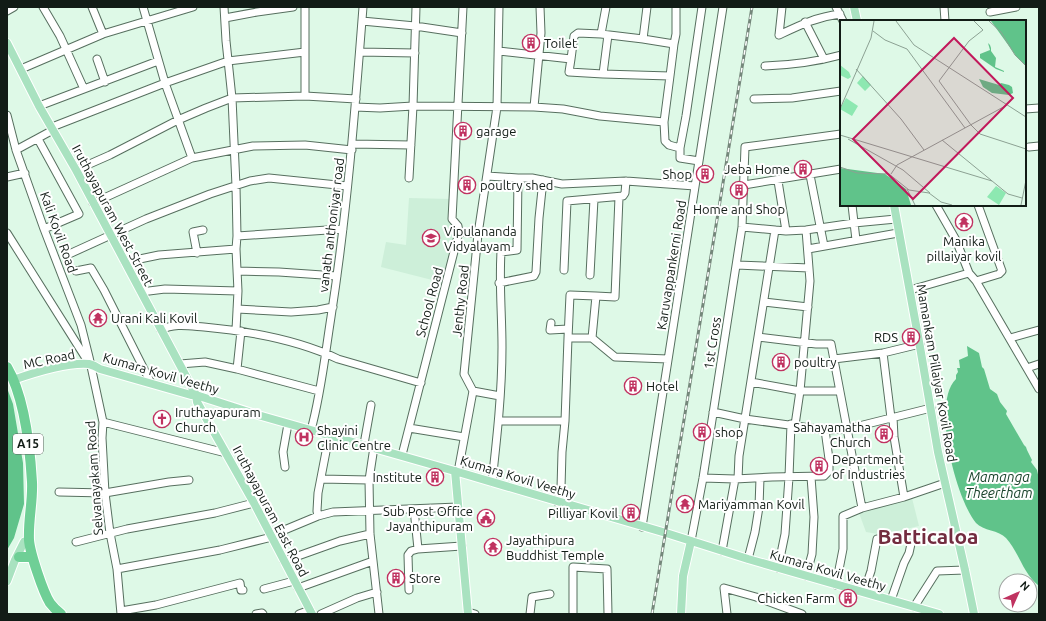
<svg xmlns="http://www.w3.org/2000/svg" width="1046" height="621" font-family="Ubuntu,sans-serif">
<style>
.built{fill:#cdefd9}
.water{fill:#60c38a}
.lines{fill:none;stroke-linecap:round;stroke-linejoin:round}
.minor-casing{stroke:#576f5f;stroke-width:9}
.major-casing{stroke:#fff;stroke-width:10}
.highway-casing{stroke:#fff;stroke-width:12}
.minor{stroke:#fff;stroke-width:7}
.major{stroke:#a9e2c0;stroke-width:8}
.highway{stroke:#6fcf96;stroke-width:10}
.rail-casing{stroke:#75877b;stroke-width:3}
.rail{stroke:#fff;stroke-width:1.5;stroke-dasharray:4.5;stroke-linecap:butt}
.labels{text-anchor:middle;stroke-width:4;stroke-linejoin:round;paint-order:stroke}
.shield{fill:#fff;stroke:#59605c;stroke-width:1}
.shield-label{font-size:12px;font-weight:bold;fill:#121c16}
.poi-label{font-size:13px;fill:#121c16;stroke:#fff;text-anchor:start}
.street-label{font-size:13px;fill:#121c16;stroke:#fff}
.water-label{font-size:14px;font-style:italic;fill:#1a442c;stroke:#fff}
.town-label{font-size:21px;font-weight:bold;fill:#722c3f;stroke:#fff}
.inset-road{fill:none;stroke:#8ca193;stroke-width:1}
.view{fill:#c2185b;fill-opacity:0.15;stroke:#c2185b;stroke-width:2}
.inset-edge{fill:none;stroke:#121c16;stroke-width:2}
</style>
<rect width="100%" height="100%" fill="#def9e7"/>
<path class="built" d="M409,198L451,199V219L456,233L444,283L381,267L386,242L406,245Z
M912,498L919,526L893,532L878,534L866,532L859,513Z"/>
<path class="water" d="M967,346L979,353L982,367L984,369L990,389L997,394L1000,402L1007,411L1006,414L1024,445L1026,447L1027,450L1032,460L1031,462L1037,470L1039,479V586C1023,574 1019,552 1006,538C999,530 983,531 976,523C956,499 931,403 956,379V375L958,372L957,368H960L959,360L968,356Z
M7,388L13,404L23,463L24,504L14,538L7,550Z"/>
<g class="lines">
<defs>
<path id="minor" d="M43,7L60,36L84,89
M92,7L103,34
M143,7L165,83L192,158
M224,7L226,41L232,98L236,186L237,236L236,249L238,291L236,330
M305,7V96
M606,7L601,34L643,39L647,7
M836,7L843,21
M944,7L945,21
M7,11L14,7
M990,12L1016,7
M225,18L257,12L293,7
M362,21L415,26L462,33
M805,22L824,59
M779,35C800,25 816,17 840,14
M779,35L782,7
M674,44L676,34V7
M499,51L571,59L574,36L578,33L601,34
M360,52L415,53
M97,59L105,82
M571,59L569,72L603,74L608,35
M765,66C791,65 816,62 841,55
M21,69L103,34L193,7
M603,74L670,76L674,44L643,39
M670,76L664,122L665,141L669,145L680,148V158L699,161
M754,99L792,98L841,91
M39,106L158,61
M355,107L380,108L413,106L534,107L563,109L600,116L664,122
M534,107L541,33L540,7
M1025,109L1039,108
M7,115L16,150L44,229L81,325L89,357L103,422L102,438L105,493L110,533L117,569L121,614
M52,127L165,83L228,61L305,52
M38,139L79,214L44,229
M352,144L411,145
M1029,147L1039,146
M680,148L686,116L702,7
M16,150L53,130
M76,170L110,155L178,120L206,108L232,98L305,96L356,99
M810,175L824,246
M487,176L518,178L517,250L501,252C499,284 502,315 502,347C502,392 497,437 492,482
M7,177L25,173
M409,178L413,106L416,7
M518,178H532L562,184L626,181L695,186
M778,181L786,231
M744,185L841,169
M93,203L192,158L253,146L305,145L352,150
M852,205L856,240
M936,205L956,240L969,273L976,281L1039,389
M742,227L786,231L806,230L854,223L896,219
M459,232L478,234
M7,233L87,360
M237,236L343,229
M808,249L898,233
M197,253L193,232L203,230
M67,255L146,219L210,194L250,181L269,178L347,186
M125,262L159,255L236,249
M737,265L809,268
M564,270L567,201L623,196L625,193L626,181
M76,271L91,268L104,290L151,383
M237,271L279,272L337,276
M590,275L594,199
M976,281L999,274L1002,271L978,205
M499,283L534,276L536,272L539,218L543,180
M910,290L969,273
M141,292L165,289L238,291
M596,296L615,297L619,197
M764,302L808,307
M237,309L291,312L318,310L333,307
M551,323L550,330L568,329
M161,330C173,323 190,326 204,327C247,331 298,340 338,359L421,383
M758,337L816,344H831L862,508
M568,338H592
M1010,338L1039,330
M883,353L891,418
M834,359L883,353L920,344
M180,364L205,362L237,369L319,391
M1027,368L1039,364
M237,369L241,331
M751,382L800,391H839
M473,391L500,396
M713,412L745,419L825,430L847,429L931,408
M893,417L894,437L904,497
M499,421H565L568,338L570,295L596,296L592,338L615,357L668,359
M103,422L226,453
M795,425L800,391L810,281L806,230
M409,428L464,437
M311,430C321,394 325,355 331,317C347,214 355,111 363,7
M364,444L371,405
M374,447L369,480L370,534L379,614
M402,455L459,232L458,226L452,219L463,7
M285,467L283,452L288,424
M458,472L473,391L464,374L478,234L497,107L499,7
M703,478L735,479L722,551
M321,479L369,480
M735,479L772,477L824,476L829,471V459L825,430
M738,479L739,456L775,230
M59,492L105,493L169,482L189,480
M557,502L561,488L562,452L565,421
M414,509L418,549
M318,516L317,511L318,493L329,436
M642,527L723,7
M691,541L703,478L742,227L745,147L841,134
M76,542L127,529L215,513L254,503
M748,559L755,532L759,507L760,478
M284,561L340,541L370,534
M778,568L785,534L789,477L791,424
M117,569L220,550L272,537L282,531L318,516L333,512L458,507
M806,576L812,554L814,517L811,477
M836,585L843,549V516L862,508L904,497L945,483
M298,588L373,561
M264,589L294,581
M409,590L408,555L411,551L418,549L462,546
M864,592L871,571L877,539
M891,600L904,563L909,553L911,544
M914,607L937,571L965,570
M121,611L156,605L240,583L241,590H243
M468,612L475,614
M256,614L262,613L263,614
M299,614L310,610
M321,614L357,598L377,592
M530,614L532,597L550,594
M573,614V567L607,569L608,614
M727,614L724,588L756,597L802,614"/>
<path id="major" d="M854,7L857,21
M7,43L39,106L76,170L196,395L197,402L254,503L312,614
M894,205L920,347L938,452L965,570L974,614
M13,380C33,373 67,362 89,364C93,365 97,367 100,369L191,395H196L258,415L458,472L666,533L748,559L939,614
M455,471L468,614
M7,581L15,560L24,542
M681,614L683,576L691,541"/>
<path id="highway" d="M7,367C24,396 30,448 32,482C33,501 28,520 29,540C30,553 43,592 50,603C53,607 57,611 61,614
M19,557H28"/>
</defs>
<use href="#minor" class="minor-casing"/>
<use href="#major" class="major-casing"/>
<use href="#highway" class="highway-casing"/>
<use href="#minor" class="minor"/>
<use href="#major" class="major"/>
<use href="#highway" class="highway"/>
<defs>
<path id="rail" d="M652,614L752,7"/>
</defs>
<use href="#rail" class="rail-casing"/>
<use href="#rail" class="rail"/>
</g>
<defs>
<symbol id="building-ring" viewBox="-11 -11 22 22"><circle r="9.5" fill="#fff" stroke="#c03260" stroke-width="1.5"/><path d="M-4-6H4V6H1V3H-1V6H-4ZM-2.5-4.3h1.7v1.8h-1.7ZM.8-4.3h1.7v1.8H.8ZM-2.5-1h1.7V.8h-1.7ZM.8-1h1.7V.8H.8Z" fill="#c03260"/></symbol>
<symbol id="temple-ring" viewBox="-11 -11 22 22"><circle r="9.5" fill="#fff" stroke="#c03260" stroke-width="1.5"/><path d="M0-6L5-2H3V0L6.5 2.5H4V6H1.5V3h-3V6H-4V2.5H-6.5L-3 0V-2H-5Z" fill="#c03260"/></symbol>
<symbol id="school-ring" viewBox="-11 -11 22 22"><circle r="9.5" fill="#fff" stroke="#c03260" stroke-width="1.5"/><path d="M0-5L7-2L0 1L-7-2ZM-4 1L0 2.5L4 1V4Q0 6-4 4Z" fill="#c03260"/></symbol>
<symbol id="church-ring" viewBox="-11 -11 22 22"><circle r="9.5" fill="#fff" stroke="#c03260" stroke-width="1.5"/><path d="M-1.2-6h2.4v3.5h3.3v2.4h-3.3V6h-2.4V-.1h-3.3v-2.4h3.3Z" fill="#c03260"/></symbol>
<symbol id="hospital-ring" viewBox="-11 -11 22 22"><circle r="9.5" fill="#fff" stroke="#c03260" stroke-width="1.5"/><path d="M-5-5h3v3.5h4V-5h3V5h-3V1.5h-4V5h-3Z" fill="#c03260"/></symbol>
<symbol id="civic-ring" viewBox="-11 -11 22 22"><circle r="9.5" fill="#fff" stroke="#c03260" stroke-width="1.5"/><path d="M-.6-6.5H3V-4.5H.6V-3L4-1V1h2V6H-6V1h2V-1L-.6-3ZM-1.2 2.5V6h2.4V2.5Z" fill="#c03260"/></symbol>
</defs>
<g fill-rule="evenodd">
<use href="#building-ring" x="521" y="33" width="20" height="20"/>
<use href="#building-ring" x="453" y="121" width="20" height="20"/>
<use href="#building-ring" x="793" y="159" width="20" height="20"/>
<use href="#building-ring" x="695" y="164" width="20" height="20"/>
<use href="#building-ring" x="457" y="175" width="20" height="20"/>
<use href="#building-ring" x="729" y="180" width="20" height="20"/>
<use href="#temple-ring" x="954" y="212" width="20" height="20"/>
<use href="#school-ring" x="421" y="228" width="20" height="20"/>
<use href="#temple-ring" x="88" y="308" width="20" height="20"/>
<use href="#building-ring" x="901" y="327" width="20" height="20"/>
<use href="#building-ring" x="771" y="352" width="20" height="20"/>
<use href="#building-ring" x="623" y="376" width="20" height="20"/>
<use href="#church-ring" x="152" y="409" width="20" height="20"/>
<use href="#building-ring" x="692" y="422" width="20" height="20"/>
<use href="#building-ring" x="874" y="424" width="20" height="20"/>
<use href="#hospital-ring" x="294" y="427" width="20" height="20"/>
<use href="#building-ring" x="809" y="456" width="20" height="20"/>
<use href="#building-ring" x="425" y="467" width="20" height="20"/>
<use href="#temple-ring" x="675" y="494" width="20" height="20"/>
<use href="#building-ring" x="621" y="503" width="20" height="20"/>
<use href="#civic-ring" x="476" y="508" width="20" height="20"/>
<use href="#temple-ring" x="483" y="537" width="20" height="20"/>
<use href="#building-ring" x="386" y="568" width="20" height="20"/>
<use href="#building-ring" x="838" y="588" width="20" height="20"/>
</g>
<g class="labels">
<rect class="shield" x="13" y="434" width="30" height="20" rx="3"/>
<g class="shield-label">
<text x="28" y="448">A15</text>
</g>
<g class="poi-label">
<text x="544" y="48">Toilet</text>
<text x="476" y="136">garage</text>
<text x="790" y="174" text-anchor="end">Jeba Home</text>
<text x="692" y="179" text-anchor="end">Shop</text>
<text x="480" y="190">poultry shed</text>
<text x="739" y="214" text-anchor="middle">Home and Shop</text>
<text x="444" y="236">Vipulananda<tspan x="444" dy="15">Vidyalayam</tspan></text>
<text x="964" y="246" text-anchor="middle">Manika<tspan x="964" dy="15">pillaiyar kovil</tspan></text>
<text x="111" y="323">Urani Kali Kovil</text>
<text x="898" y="342" text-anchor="end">RDS</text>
<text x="794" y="367">poultry</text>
<text x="646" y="391">Hotel</text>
<text x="175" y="417">Iruthayapuram<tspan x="175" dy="15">Church</tspan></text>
<text x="871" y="432" text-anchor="end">Sahayamatha<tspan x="871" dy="15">Church</tspan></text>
<text x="317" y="435">Shayini<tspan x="317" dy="15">Clinic Centre</tspan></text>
<text x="715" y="437">shop</text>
<text x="832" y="464">Department<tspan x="832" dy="15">of Industries</tspan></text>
<text x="422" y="482" text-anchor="end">Institute</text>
<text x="698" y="509">Mariyamman Kovil</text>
<text x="473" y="516" text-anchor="end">Sub Post Office<tspan x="473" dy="15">Jayanthipuram</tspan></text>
<text x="618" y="518" text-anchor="end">Pilliyar Kovil</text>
<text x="506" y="545">Jayathipura<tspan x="506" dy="15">Buddhist Temple</tspan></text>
<text x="409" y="583">Store</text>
<text x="835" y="603" text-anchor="end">Chicken Farm</text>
</g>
<g class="street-label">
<text transform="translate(113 215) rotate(62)" y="5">Iruthayapuram West Street</text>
<text transform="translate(331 225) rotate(-83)" y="5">vanath anthoniyar road</text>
<text transform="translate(59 232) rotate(70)" y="5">Kali Kovil Road</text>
<text transform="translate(671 265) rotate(-81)" y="5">Karuvappankerni Road</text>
<text transform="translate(460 301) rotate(-84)" y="5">Jenthy Road</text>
<text transform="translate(429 302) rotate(-75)" y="5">School Road</text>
<text transform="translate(712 343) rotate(-81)" y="5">1st Cross</text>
<text transform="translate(49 359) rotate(-12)" y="5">MC Road</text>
<text transform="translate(161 373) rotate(16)" y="5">Kumara Kovil Veethy</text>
<text transform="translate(937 373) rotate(80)" y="5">Mamankam Pillaiyar Kovil Road</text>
<text transform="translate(518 477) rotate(17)" y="5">Kumara Kovil Veethy</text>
<text transform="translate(94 478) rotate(-94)" y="5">Selvanayakam Road</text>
<text transform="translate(271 511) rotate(62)" y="5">Iruthayapuram East Road</text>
<text transform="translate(828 570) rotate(16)" y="5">Kumara Kovil Veethy</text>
</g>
<g class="water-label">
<text x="999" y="482">Mamanga<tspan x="999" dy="16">Theertham</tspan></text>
</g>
<g class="town-label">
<text x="928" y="544">Batticaloa</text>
</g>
</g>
<g transform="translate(840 20)">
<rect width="186" height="186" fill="#def9e7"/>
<path d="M0,45L9,52L11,57L8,59L0,55ZM23,56L31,65L25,71L17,63ZM6,78L18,86L12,96L0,89ZM156,166L166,173L159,185L147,177Z" fill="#8de8b1"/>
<path d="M151,1H186V46L176,36ZM148,23L150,25L151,28V31L156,38L155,47L162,50L164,51V52L156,49L140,38V34L150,30ZM139,59L159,65L161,63L169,65L172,67L173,73L169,75L152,73L143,67ZM0,148L45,154L66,169L71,185H0Z" fill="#60c38a"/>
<path class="inset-road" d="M56,1L74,25L186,97M149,1L161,12L175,35L186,46M33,11L45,20L67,29L125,108M16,49L61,99L84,130M0,89L31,18L34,1M131,105L99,61L129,21L143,10L134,1M131,105L140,114L186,129M0,115L152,161M8,119L63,150L90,173M102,120L168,174L182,178M0,147L17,153L49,154L69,170L89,173L101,182L112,185M51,154L57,145L167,85M67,169L75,185M181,185L186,160"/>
<path class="view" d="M114,18L173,78L73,179L13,119Z"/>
<rect width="186" height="186" class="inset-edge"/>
</g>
<rect width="1046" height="621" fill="none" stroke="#121c16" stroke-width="16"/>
<g transform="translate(1018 593) rotate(45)"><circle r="19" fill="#ffffff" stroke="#a0a4a2"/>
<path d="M0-3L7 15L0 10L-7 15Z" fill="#c03260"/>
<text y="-6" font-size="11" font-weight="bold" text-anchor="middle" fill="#121c16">N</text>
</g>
</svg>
